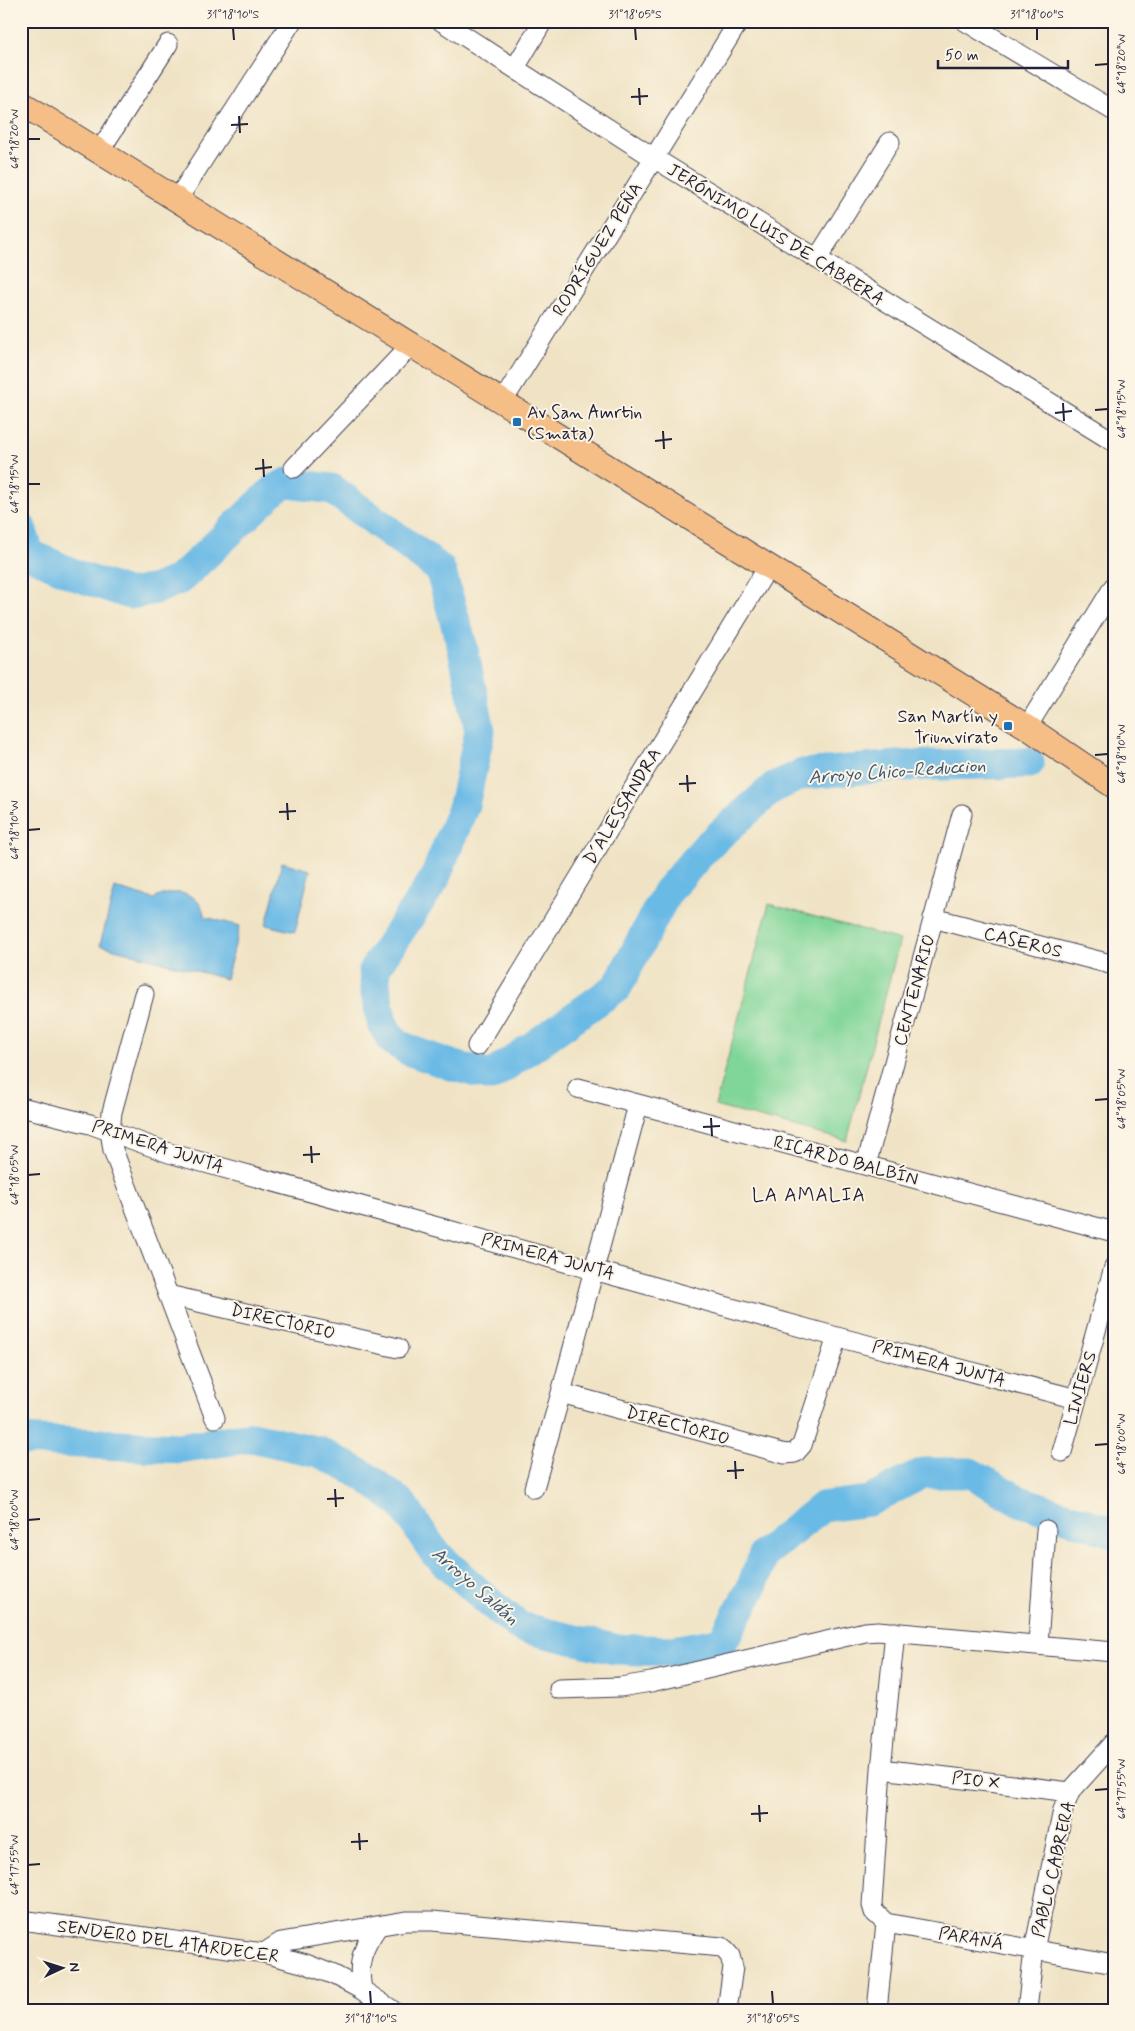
<svg xmlns="http://www.w3.org/2000/svg" width="1135" height="2031" font-family="Mynerve,sans-serif">
<style>
.green{fill:#80d699;stroke:#517c6a}
.water{fill:#6bbae6;stroke:#466e90}
.lines{fill:none;stroke-linecap:round;stroke-linejoin:round}
.river{stroke:#6bbae6;stroke-width:31}
.minor-casing{stroke:#413f50;stroke-width:21}
.major-casing{stroke:#413f50;stroke-width:26}
.minor{stroke:#fff;stroke-width:19}
.major{stroke:#f6be87;stroke-width:24}
.ticks{fill:none;stroke:#22223b;stroke-width:2}
.poi-dot{fill:#1f6fb2;stroke:#fcf5e5;stroke-width:2}
.labels{text-anchor:middle;stroke-width:4;stroke-linejoin:round;paint-order:stroke}
.street-label{font-size:18px;fill:#22223b;stroke:#fcf5e5}
.poi-label{font-size:18px;fill:#22223b;stroke:#fcf5e5;text-anchor:start}
.water-label{font-size:19px;font-style:italic;fill:#3c5777;stroke:#fcf5e5}
.neighbourhood-label{font-size:19px;letter-spacing:1px;fill:#22223b;stroke:#fcf5e5}
.neatline{fill:none;stroke:#22223b;stroke-width:2}
.ticks-label{font-size:12px;text-anchor:middle;fill:#22223b}
</style>
<rect width="100%" height="100%" fill="#fcf5e5"/>
<filter id="ink" filterUnits="userSpaceOnUse"><feTurbulence type="fractalNoise" baseFrequency=".02" numOctaves="2"/><feDisplacementMap in="SourceGraphic" scale="10" xChannelSelector="R" yChannelSelector="G"/><feConvolveMatrix kernelMatrix="1 2 1 2 8 2 1 2 1" color-interpolation-filters="sRGB"/></filter>
<filter id="wash" filterUnits="userSpaceOnUse"><feTurbulence type="fractalNoise" baseFrequency=".0096" numOctaves="4" result="noise"/><feDisplacementMap in="SourceGraphic" scale="20" xChannelSelector="R" yChannelSelector="G"/><feGaussianBlur stdDeviation="1.12" result="paint"/><feColorMatrix in="noise" values="0 0 0 0 0 0 0 0 0 0 0 0 0 0 0 0 0 1.4 0 .05"/><feComposite in="paint" operator="in"/></filter>
<g filter="url(#wash)">
<rect width="100%" height="100%" fill="#f0e3c5"/>
<path class="green" d="M769,904L900,940L847,1141L715,1106Z"/>
<path class="water" d="M282,862L310,870L295,932L266,925Z
M115,888L154,899C168,890 191,889 201,906C203,909 204,914 205,917L240,926L226,979L100,945Z"/>
<g class="lines">
<path class="river" d="M21,528L29,554L80,577L130,594L156,589L180,579L275,489L287,483L332,489L440,569L462,645L480,731L464,805L434,880L374,969L376,993L382,1023L392,1040L408,1050L451,1065L491,1076L617,987L667,892L706,847L774,787L803,774L898,766L1029,763
M21,1440L178,1448L252,1437L319,1452L363,1475L402,1504L435,1553L489,1602L520,1627L614,1649L673,1651L722,1642L751,1589L764,1554L822,1507L869,1501L923,1473H970L1020,1501L1114,1533"/>
</g>
</g>
<g filter="url(#ink)">
<g class="lines">
<defs>
<path id="minor" d="M441,21L654,158L1114,442
M965,21L1114,111
M515,68L543,21
M99,152L168,44
M177,200L292,21
M817,259L890,142
M503,401L739,21
M294,468L411,345
M1027,727L1114,586
M933,918L1114,965
M144,994L112,1112L110,1131L113,1150L215,1418
M477,1046L768,567
M578,1088L1114,1232
M21,1107L90,1124L169,1153L837,1337L1077,1399
M866,1165L962,814
M168,1295L398,1348
M561,1393L785,1454L795,1453L802,1445L837,1337
M1062,1452L1114,1267
M534,1488L561,1393L638,1105
M1038,1644L1046,1530
M559,1689L620,1687L651,1682L865,1632L878,1631L1114,1652
M881,1769L1070,1792
M21,1920L264,1953L306,1964L334,1975L362,1990L392,2010
M886,1923L1114,1964
M264,1953L281,1942L406,1921H432L722,1947L730,1956L733,1967L727,2010
M362,1990C357,1961 362,1949 378,1926
M877,2010L886,1923L874,1912L872,1905L881,1769L895,1632
M1027,2010L1034,1950L1063,1810L1070,1792L1114,1743"/>
<path id="major" d="M21,103L1027,727L1114,786"/>
</defs>
<use href="#minor" class="minor-casing"/>
<use href="#major" class="major-casing"/>
<use href="#minor" class="minor"/>
<use href="#major" class="major"/>
</g>
</g>
<path class="ticks" d="M233,28L234,40M635,28L636,40M1037,28V40M1095,65L1108,64M639,88L640,105M631,97L648,96M239,116L240,133M231,125L248,124M28,139H40M1063,403L1064,421M1095,410L1108,409M1055,413L1072,411M663,431L664,449M655,441L672,439M263,459L264,477M255,469L272,467M28,484H40M1095,755L1108,754M687,775L688,792M679,784L696,783M287,803L288,820M279,812L296,811M28,830L40,829M1095,1100L1108,1099M711,1118L712,1136M703,1127L720,1126M311,1146L312,1163M303,1155L320,1154M28,1175L40,1174M1095,1445L1108,1444M735,1461L736,1479M727,1471L744,1470M335,1489L336,1507M327,1499L344,1498M28,1520L40,1519M1095,1790L1108,1789M759,1805L760,1822M751,1814L768,1813M359,1833L360,1850M351,1842L368,1841M28,1865L40,1864M370,1991L371,2004M772,1991L773,2004"/>
<g class="poi-dot">
<rect x="512" y="417" width="10" height="10" rx="2.5"/>
<rect x="1003" y="721" width="10" height="10" rx="2.5"/>
</g>
<g class="labels">
<g class="street-label">
<text transform="translate(776 234) rotate(32)" y="6">JERÓNIMO LUIS DE CABRERA</text>
<text transform="translate(597 249) rotate(-58)" y="6">RODRÍGUEZ PEÑA</text>
<text transform="translate(622 806) rotate(-59)" y="6">D´ALESSANDRA</text>
<text transform="translate(1023 942) rotate(14)" y="6">CASEROS</text>
<text transform="translate(914 990) rotate(-75)" y="6">CENTENARIO</text>
<text transform="translate(158 1146) rotate(18)" y="6">PRIMERA JUNTA</text>
<text transform="translate(846 1160) rotate(15)" y="6">RICARDO BALBÍN</text>
<text transform="translate(548 1256) rotate(15)" y="6">PRIMERA JUNTA</text>
<text transform="translate(283 1321) rotate(13)" y="6">DIRECTORIO</text>
<text transform="translate(939 1363) rotate(15)" y="6">PRIMERA JUNTA</text>
<text transform="translate(1080 1388) rotate(-74)" y="6">LINIERS</text>
<text transform="translate(678 1425) rotate(15)" y="6">DIRECTORIO</text>
<text transform="translate(976 1780) rotate(7)" y="6">PIO X</text>
<text transform="translate(1053 1869) rotate(-77)" y="6">PABLO CABRERA</text>
<text transform="translate(971 1938) rotate(10)" y="6">PARANÁ</text>
<text transform="translate(168 1941) rotate(8)" y="6">SENDERO DEL ATARDECER</text>
</g>
<g class="poi-label">
<text x="527" y="418">Av San Amrtin<tspan x="527" dy="21">(Smata)</tspan></text>
<text x="998" y="722" text-anchor="end">San Martín y<tspan x="998" dy="21">Triunvirato</tspan></text>
</g>
<g class="water-label">
<text transform="translate(897 770) rotate(-4)" y="7">Arroyo Chico-Reduccion</text>
<text transform="translate(476 1585) rotate(41)" y="7">Arroyo Saldán</text>
</g>
<g class="neighbourhood-label">
<text x="809" y="1201">LA AMALIA</text>
</g>
</g>
<rect width="1135" height="2031" fill="none" stroke="#fcf5e5" stroke-width="55"/>
<g transform="translate(62 1968) rotate(86)" stroke="#fcf5e5" stroke-width="4" paint-order="stroke">
<path d="M0-4L9 19L0 12L-9 19Z" fill="#22223b"/>
<text y="-8" font-size="14" font-weight="bold" text-anchor="middle" fill="#22223b">N</text>
</g>
<path d="M938 60v8h130v-8" fill="none" stroke="#22223b" stroke-width="2.5"/>
<text x="945" y="60" font-size="15" fill="#22223b" stroke="#fcf5e5" stroke-width="4" paint-order="stroke">50 m</text>
<rect x="28" y="28" width="1080" height="1976" class="neatline"/>
<g class="ticks-label">
<text x="233" y="18">31°18'10"S</text>
<text x="635" y="18">31°18'05"S</text>
<text x="1037" y="18">31°18'00"S</text>
<text transform="translate(1121 64) rotate(-90)" y="4">64°18'20"W</text>
<text transform="translate(14 139) rotate(-90)" y="4">64°18'20"W</text>
<text transform="translate(1121 409) rotate(-90)" y="4">64°18'15"W</text>
<text transform="translate(14 484) rotate(-90)" y="4">64°18'15"W</text>
<text transform="translate(1121 754) rotate(-90)" y="4">64°18'10"W</text>
<text transform="translate(14 830) rotate(-90)" y="4">64°18'10"W</text>
<text transform="translate(1121 1099) rotate(-90)" y="4">64°18'05"W</text>
<text transform="translate(14 1175) rotate(-90)" y="4">64°18'05"W</text>
<text transform="translate(1121 1444) rotate(-90)" y="4">64°18'00"W</text>
<text transform="translate(14 1520) rotate(-90)" y="4">64°18'00"W</text>
<text transform="translate(1121 1789) rotate(-90)" y="4">64°17'55"W</text>
<text transform="translate(14 1865) rotate(-90)" y="4">64°17'55"W</text>
<text x="371" y="2022">31°18'10"S</text>
<text x="773" y="2022">31°18'05"S</text>
</g>
</svg>
